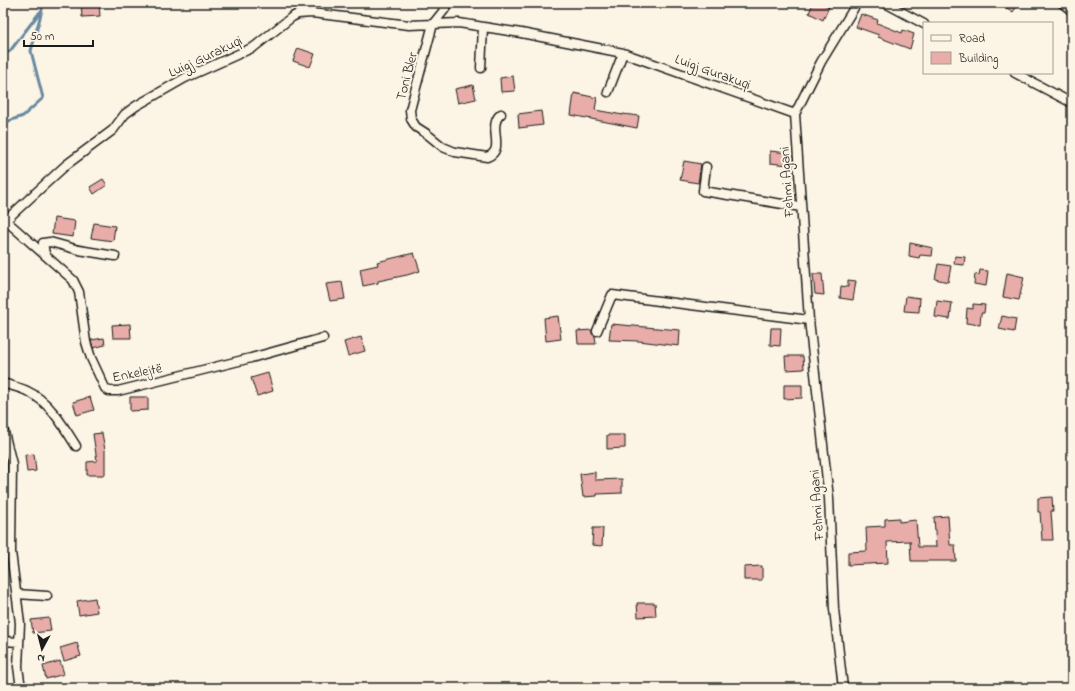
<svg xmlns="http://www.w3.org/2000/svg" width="1075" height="691" font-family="'Indie Flower',sans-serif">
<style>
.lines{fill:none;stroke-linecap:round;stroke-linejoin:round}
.stream{stroke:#6888a1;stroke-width:3}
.building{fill:#e8ada8;stroke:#1c1c1c}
.street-casing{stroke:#1c1c1c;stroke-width:11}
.street{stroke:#fcf5e5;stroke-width:8}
.labels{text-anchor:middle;stroke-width:4;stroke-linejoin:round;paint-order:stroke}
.street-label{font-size:14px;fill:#1c1c1c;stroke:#fcf5e5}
</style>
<rect width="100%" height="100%" fill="#fcf5e5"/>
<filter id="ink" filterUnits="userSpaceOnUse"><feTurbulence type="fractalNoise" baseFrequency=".025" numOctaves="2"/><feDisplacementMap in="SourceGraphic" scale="8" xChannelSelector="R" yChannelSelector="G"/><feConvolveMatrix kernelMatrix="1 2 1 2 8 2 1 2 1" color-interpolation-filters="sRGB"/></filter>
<g filter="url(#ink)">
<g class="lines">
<path class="stream" d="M3,54L10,51L40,12
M3,123L23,116L43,98L31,51L42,10V3"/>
</g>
<path class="building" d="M81,3H99L100,16L82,17Z
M813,3H820L829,7L823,20L809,13Z
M999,3H1019L1013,12Z
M861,14L878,20L877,23L902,33L903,30L914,34L910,49L878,37L879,35L856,27Z
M298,48L315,54L310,67L293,61Z
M513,76L515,91L501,92L500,78Z
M473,85L476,99L458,103L455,89Z
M574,93L597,98L595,110L623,115V114L639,116L637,128L571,115Z
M541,111L543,125L519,128L518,114Z
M770,151L788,153V165L770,163Z
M684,161L701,164L698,183L680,180Z
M103,179L107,185L94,194L90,187Z
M54,218L75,221L73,237L52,234Z
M94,223L115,226L113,241L91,238Z
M910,243L933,248L932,256L920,255L919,258L909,256Z
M414,253L420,271L407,275L378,281V283L363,286L360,269L378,265L377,262Z
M955,256L965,257L964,265L954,264Z
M938,264L951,266L948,282L935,279Z
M980,270L988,271L986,286L974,284L975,274L979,275Z
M1007,273L1024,277L1019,300L1003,297Z
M813,274H822L824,295L815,294Z
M848,280L856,281L853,300L840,298L841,286L848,287Z
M342,282L345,299L330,301L326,284Z
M906,296L920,298L919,312L904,311Z
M937,301L952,303L950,319L935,317Z
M973,304L985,305L984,313H981L980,325L966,323L967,308L973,309Z
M558,316L561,339L546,341L544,318Z
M1002,316L1016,319L1014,332L999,329Z
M130,324L131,338H113L112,325Z
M611,324L680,330L679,346L639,341L609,340Z
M771,328H781L780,346L770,345Z
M592,330V334L595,336L596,344H578L577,331Z
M361,337L365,351L348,356L344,342Z
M104,338L105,345L93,348L91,340Z
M785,356H803L804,369L786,370Z
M268,373L273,391L257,396L251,378Z
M784,385H802V398L784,399Z
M90,397L94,410L77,415L73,402Z
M130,397H148V410L130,411Z
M102,433L105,450V475H87V462L97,461L93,434Z
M607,435H625V448L607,449Z
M34,454L36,471L27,472L25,455Z
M595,472V480L622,479V493L597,494V496L583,497L580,474Z
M1052,497L1053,511H1051L1053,540H1042L1040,512H1038V498Z
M948,516L950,545H955L956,561H911L910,541L887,542L888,563L848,565V552L867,551L866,527L885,526V519L899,518V522L916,520L918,547H936L934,517Z
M593,528H603L602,546L592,545Z
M762,566V580H744V567Z
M95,598L97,612L79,615L77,601Z
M637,603H655L656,616L638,617Z
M49,618L51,631L33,633L31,620Z
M77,643L81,656L64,661L60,648Z
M60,661L64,674L46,679L43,666Z"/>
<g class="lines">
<defs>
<path id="street" d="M446,3L445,9L433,24L410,110L411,119L416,127L427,134L443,147L455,152L487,157C507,150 486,126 501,114
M885,3L924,24
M1062,3L1072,11
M481,68L483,27
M1015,73L1072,103
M608,92L623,53
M795,114L809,320L829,498L834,609L843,688
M795,114L821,62L857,3
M706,167L703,191L801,207
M3,218L73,280L79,292L86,342L91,358L105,388L109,391H118L251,358L323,338
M6,220L66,165L113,130L125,114L136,106L185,78L254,47L292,17L298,14L312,13L409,25L459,23L521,33L623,53L795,114
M45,254L43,243L50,242L79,250L115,256
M597,331L612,295L809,320
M3,383C11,386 19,387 27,391C49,401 63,425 76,446
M3,428L12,464L11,552L20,623L18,667L21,688
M17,598V594L47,596
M3,641L19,642"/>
</defs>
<use href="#street" class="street-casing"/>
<use href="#street" class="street"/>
</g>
</g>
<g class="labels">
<g class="street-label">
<text transform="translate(205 56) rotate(-25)" y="5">Luigj Gurakuqi</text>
<text transform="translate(713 71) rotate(20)" y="5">Luigj Gurakuqi</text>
<text transform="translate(406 76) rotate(-75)" y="5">Toni Bler</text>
<text transform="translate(786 182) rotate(-94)" y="5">Fehmi Agani</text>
<text transform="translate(137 372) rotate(-11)" y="5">Enkelejtë</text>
<text transform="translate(816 505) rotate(-94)" y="5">Fehmi Agani</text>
</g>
</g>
<rect width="1075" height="691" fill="none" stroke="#fcf5e5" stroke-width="16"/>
<rect x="8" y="8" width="1059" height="675" fill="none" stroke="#1c1c1c" stroke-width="1.5" filter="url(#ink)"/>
<rect x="923" y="22" width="130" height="52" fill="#fcf5e5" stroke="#a29e95"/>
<rect x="931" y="35" width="20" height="6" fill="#fcf5e5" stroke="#a29e95"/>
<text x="959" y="42" font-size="12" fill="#1c1c1c">Road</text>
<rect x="931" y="52" width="20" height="12" fill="#e8ada8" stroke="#a29e95"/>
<text x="959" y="62" font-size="12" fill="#1c1c1c">Building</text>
<g transform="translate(42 649) rotate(187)" stroke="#fcf5e5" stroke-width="3" paint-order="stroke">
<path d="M0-3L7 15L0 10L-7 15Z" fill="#1c1c1c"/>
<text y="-6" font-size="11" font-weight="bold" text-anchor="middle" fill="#1c1c1c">N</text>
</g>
<path d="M24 40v6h69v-6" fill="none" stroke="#1c1c1c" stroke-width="2"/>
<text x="30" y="40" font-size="12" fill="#1c1c1c" stroke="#fcf5e5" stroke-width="3" paint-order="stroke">50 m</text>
</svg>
